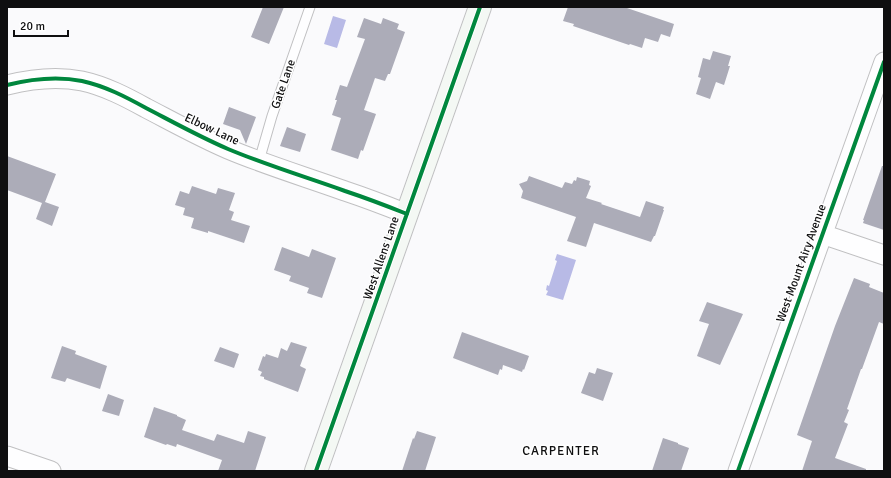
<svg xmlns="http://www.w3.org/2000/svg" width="891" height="478" font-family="Signika,sans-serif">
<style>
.water{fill:#b8bae6}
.building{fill:#acacb8}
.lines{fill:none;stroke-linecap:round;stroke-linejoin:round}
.lane-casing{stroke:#c0c0c2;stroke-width:11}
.street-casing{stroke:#c0c0c2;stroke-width:21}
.secondary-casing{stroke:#c0c0c2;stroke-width:24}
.lane{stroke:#fefeff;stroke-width:9}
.street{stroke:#fefeff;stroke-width:19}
.secondary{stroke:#f4f8f4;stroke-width:22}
.cycleway-casing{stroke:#fff;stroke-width:6}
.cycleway{stroke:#00873e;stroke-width:4}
.labels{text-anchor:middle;stroke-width:3;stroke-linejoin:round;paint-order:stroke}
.street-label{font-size:12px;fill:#0f0f10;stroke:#fff}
.neighbourhood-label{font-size:13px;letter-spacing:1px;fill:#0f0f10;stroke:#fff}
</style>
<rect width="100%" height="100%" fill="#fafafc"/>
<path class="water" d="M333,16L346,20L337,48L324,44Z
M557,254L576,260L563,300L546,295L548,291L546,290L547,285L549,286L557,261L555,260Z"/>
<path class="building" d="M263,7H284L269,44L251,37Z
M568,7H624L674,24L670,37L661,34L658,42L645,38L642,48L630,44L629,45L573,26L574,24L563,21Z
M364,18L381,24L383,18L399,24L397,29L405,32L390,74H388L385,81L375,78L364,110L376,114L363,151L361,150L358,159L331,150L341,118L332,115L337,100H335L340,85L347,87L365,39L357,37Z
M713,51L731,56L728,66H730L724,85L716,82L710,99L696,94L701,78L698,77L703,58L710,60Z
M229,107L256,117L246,144L240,130L223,124Z
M287,127L306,134L300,152L280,146Z
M7,156L56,174L45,202L59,207L52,226L36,219L42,203L7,190Z
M882,166H884V230L863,223L864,220H863Z
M529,176L562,188L565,182L572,184L574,180L576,181L577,177L590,181L589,185L591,186L586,198L602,203L601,204L640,217L646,201L664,207L663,210H664L655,236H654L651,242L594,223L586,247L567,241L576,217L521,198L523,191L519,184L527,181Z
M192,186L216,194L218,188L235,193L229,210L234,212L231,220L250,226L244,243L208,231V233L191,228L194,218L183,215L185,208L175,205L180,191L189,194Z
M282,247L309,257L312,249L336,258L322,298L307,293L309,288L289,281L291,276L274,270Z
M854,278L870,284L869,287L884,293V324L879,322L862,369H861L847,409L849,410L844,422L848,424L835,458L866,469V471H802L812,441L797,435L835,326Z
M707,302L743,314L720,365L697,356L709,324L699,321Z
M462,332L529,356L524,370L523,369L522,372L503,365L502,370L500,369L498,375L453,358Z
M291,342L307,347L300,366L306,369L298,392L264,379V377L260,376L262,372L258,370L263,356L265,357L266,354L278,358L281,348L287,351Z
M62,346L76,351L75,354L107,366L100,389L67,378L65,382L51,378Z
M220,347L239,354L234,368L214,361Z
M597,368L613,373L603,401L581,393L589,372L595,374Z
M108,394L124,400L119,416L102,411Z
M154,407L177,415V416L186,420L182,430L214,441L217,434L244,443L248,431L266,437L255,471H218L222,460L177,444L176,447L167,444L166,445L144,437Z
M417,431L436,437L425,471H402L413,438L414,439Z
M663,438L678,443V444L689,448L681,471H652Z"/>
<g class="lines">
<defs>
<path id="lane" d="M259,161L272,116L310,7"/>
<path id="street" d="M7,85C31,79 57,76 82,81C105,86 126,97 146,108C173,122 200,137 228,149C266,165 306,177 345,191C366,198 387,206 407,214
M822,234L884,255
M7,456L51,471
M738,471L884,62"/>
<path id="secondary" d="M316,471L480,7"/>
</defs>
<use href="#lane" class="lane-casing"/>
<use href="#street" class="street-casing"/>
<use href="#secondary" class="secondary-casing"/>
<use href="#lane" class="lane"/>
<use href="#street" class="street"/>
<use href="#secondary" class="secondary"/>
<defs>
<path id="cycleway" d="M7,85C31,79 57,76 82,81C105,86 126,97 146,108C173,122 200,137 228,149C266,165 306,177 345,191C366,198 387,206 407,214
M316,471L480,7
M738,471L884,62"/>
</defs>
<use href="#cycleway" class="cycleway-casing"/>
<use href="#cycleway" class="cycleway"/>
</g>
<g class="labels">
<g class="street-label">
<text transform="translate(283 84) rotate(-71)" y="4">Gate Lane</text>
<text transform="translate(212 129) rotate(25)" y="4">Elbow Lane</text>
<text transform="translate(381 258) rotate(-71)" y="4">West Allens Lane</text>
<text transform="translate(801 263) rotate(-70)" y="4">West Mount Airy Avenue</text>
</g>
<g class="neighbourhood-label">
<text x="561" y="455">CARPENTER</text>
</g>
</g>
<rect width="891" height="478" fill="none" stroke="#0f0f10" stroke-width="16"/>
<path d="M14 30v6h54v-6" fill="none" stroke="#0f0f10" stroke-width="2"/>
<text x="20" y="30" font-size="12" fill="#0f0f10" stroke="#ffffff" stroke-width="3" paint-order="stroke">20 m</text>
</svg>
